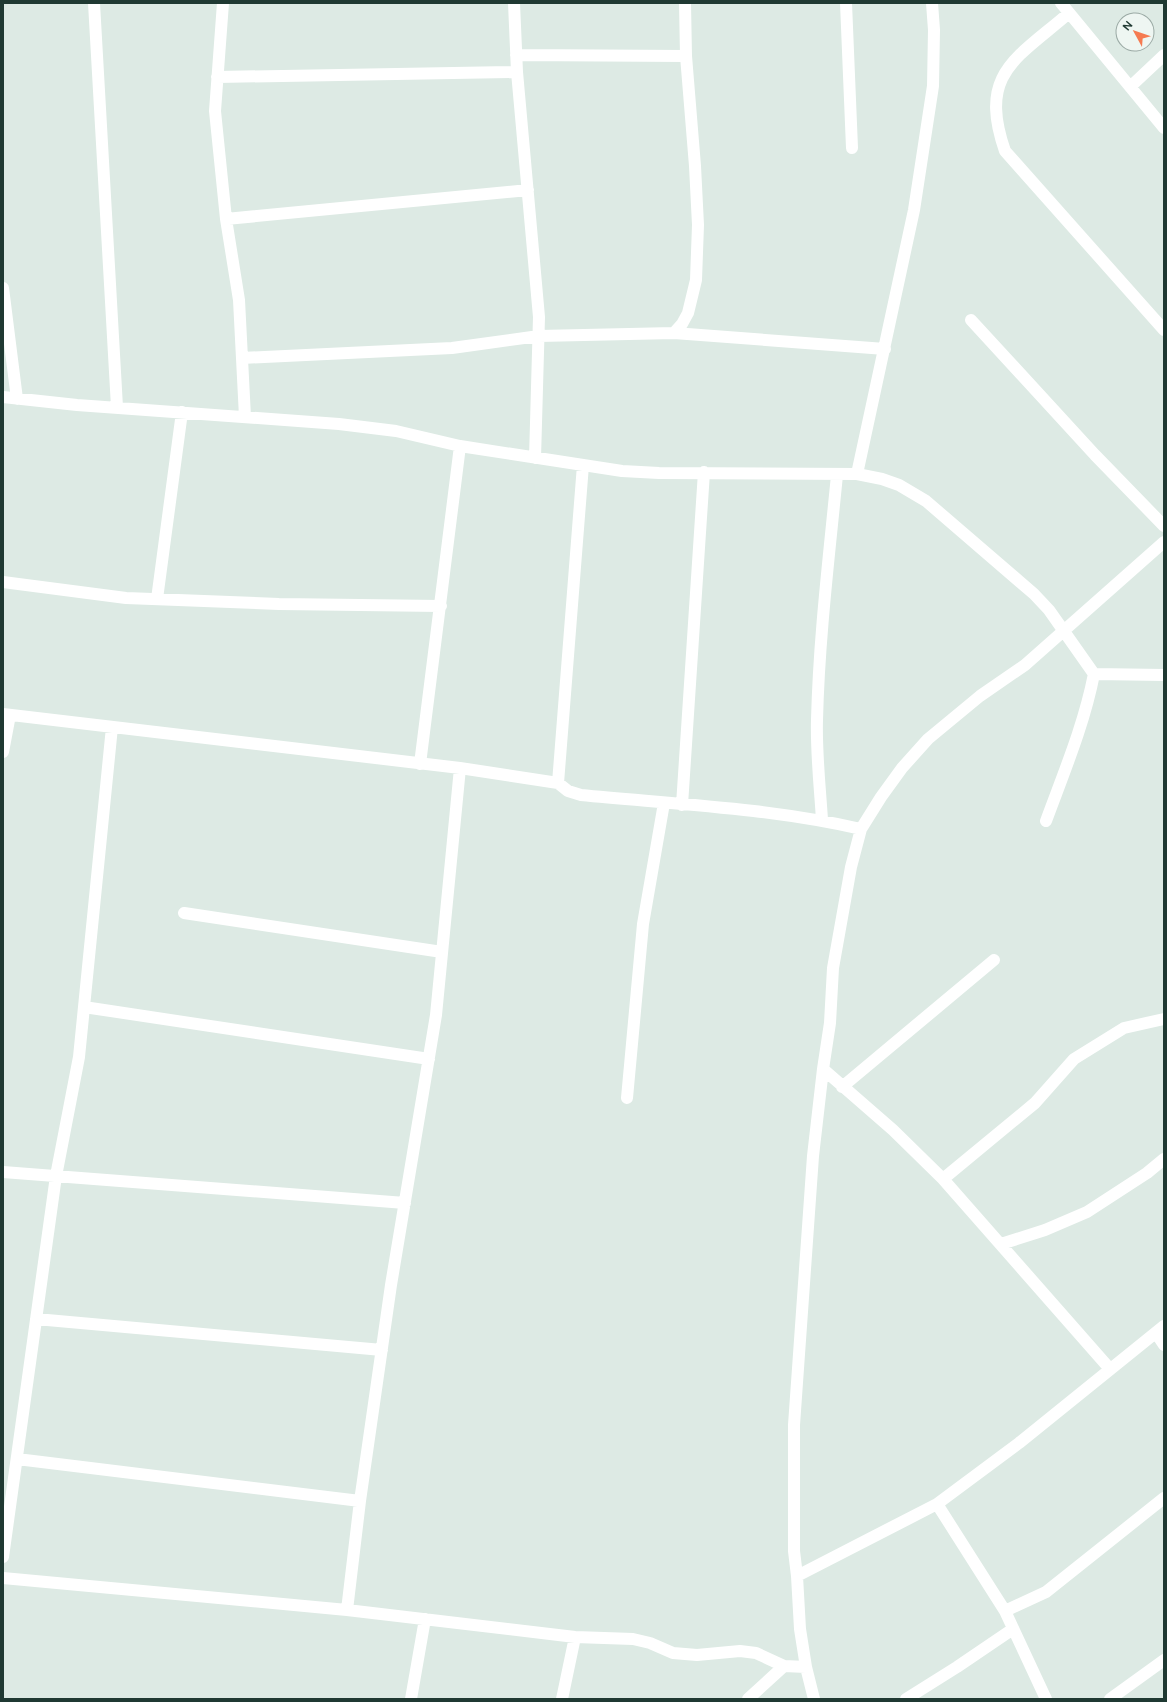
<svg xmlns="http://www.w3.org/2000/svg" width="1167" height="1702" font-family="Figtree,sans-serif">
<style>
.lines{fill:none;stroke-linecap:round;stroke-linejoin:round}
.minor{stroke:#fff;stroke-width:12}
</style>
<rect width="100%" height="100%" fill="#ddeae4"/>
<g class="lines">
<path class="minor" d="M94,3L117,407
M223,3L215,111L226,219L239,300L245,417
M514,3L517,72L539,317L535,458
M846,3L852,148
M1061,3L1164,128
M1069,13C1016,59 978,73 1005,151L1164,330
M516,55L686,56
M217,77L517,72
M1130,87L1164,55
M226,219L528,190
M3,288L17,399
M971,320L1095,455L1164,526
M674,333L682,324L688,313L696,280L698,225L695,166L686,56L685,3
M242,358L452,348L539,336L674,333L885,349
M3,397L77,405L339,424L396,431L460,446L622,471L659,473L857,474L882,479L899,485L926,501L1034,594L1049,610L1094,674L1164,675
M857,474L914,210L933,86L934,30L932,3
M3,582L126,598L279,604L441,606
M157,599L182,412
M3,714L460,768L558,783L568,791L581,795C674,804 769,808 861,829
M3,752L10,715
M420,764L460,446
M558,783L583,465
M682,805L704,472
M822,820C820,787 816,753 817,720C819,638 829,557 837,475
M1046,821C1064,772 1084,725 1094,674
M184,913L442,952
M84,1007L429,1059
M823,1069L893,1130L943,1179L1110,1369
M842,1087L994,960
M627,1098L643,924L664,803
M3,1172L405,1203
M943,1179L1035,1103L1074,1059L1124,1028L1164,1019
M1001,1244L1045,1230L1087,1212L1147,1173L1164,1159
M36,1319L382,1350
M1156,1333L1164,1345
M17,1459L360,1501
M937,1504L1005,1611L1046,1699
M3,1557L56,1176L79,1057L112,727
M797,1576L937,1504L1019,1443L1164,1326
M3,1578L347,1610L575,1637L633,1639L650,1643L673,1653L697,1655L740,1651L756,1653L784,1666
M347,1610L360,1501L391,1285L436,1015L460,768
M1005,1611L1046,1592L1164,1498
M411,1699L425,1619
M562,1699L575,1637
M748,1699L784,1666L806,1667
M814,1699L806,1667L800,1629L797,1576L794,1551V1425L813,1156L823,1069L830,1023L833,968L851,867L861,829L881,797L902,768L928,739L980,696L1025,665L1164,542
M906,1699L957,1667L1013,1629
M1110,1699L1164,1660"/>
</g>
<rect width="1167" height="1702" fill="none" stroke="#1f3932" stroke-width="8"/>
<g transform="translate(1135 32) rotate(310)"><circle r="19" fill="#eef6f2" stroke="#9baaa5"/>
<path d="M0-3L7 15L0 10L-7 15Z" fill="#f57a50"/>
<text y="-6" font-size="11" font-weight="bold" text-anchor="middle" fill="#1f3932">N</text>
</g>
</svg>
